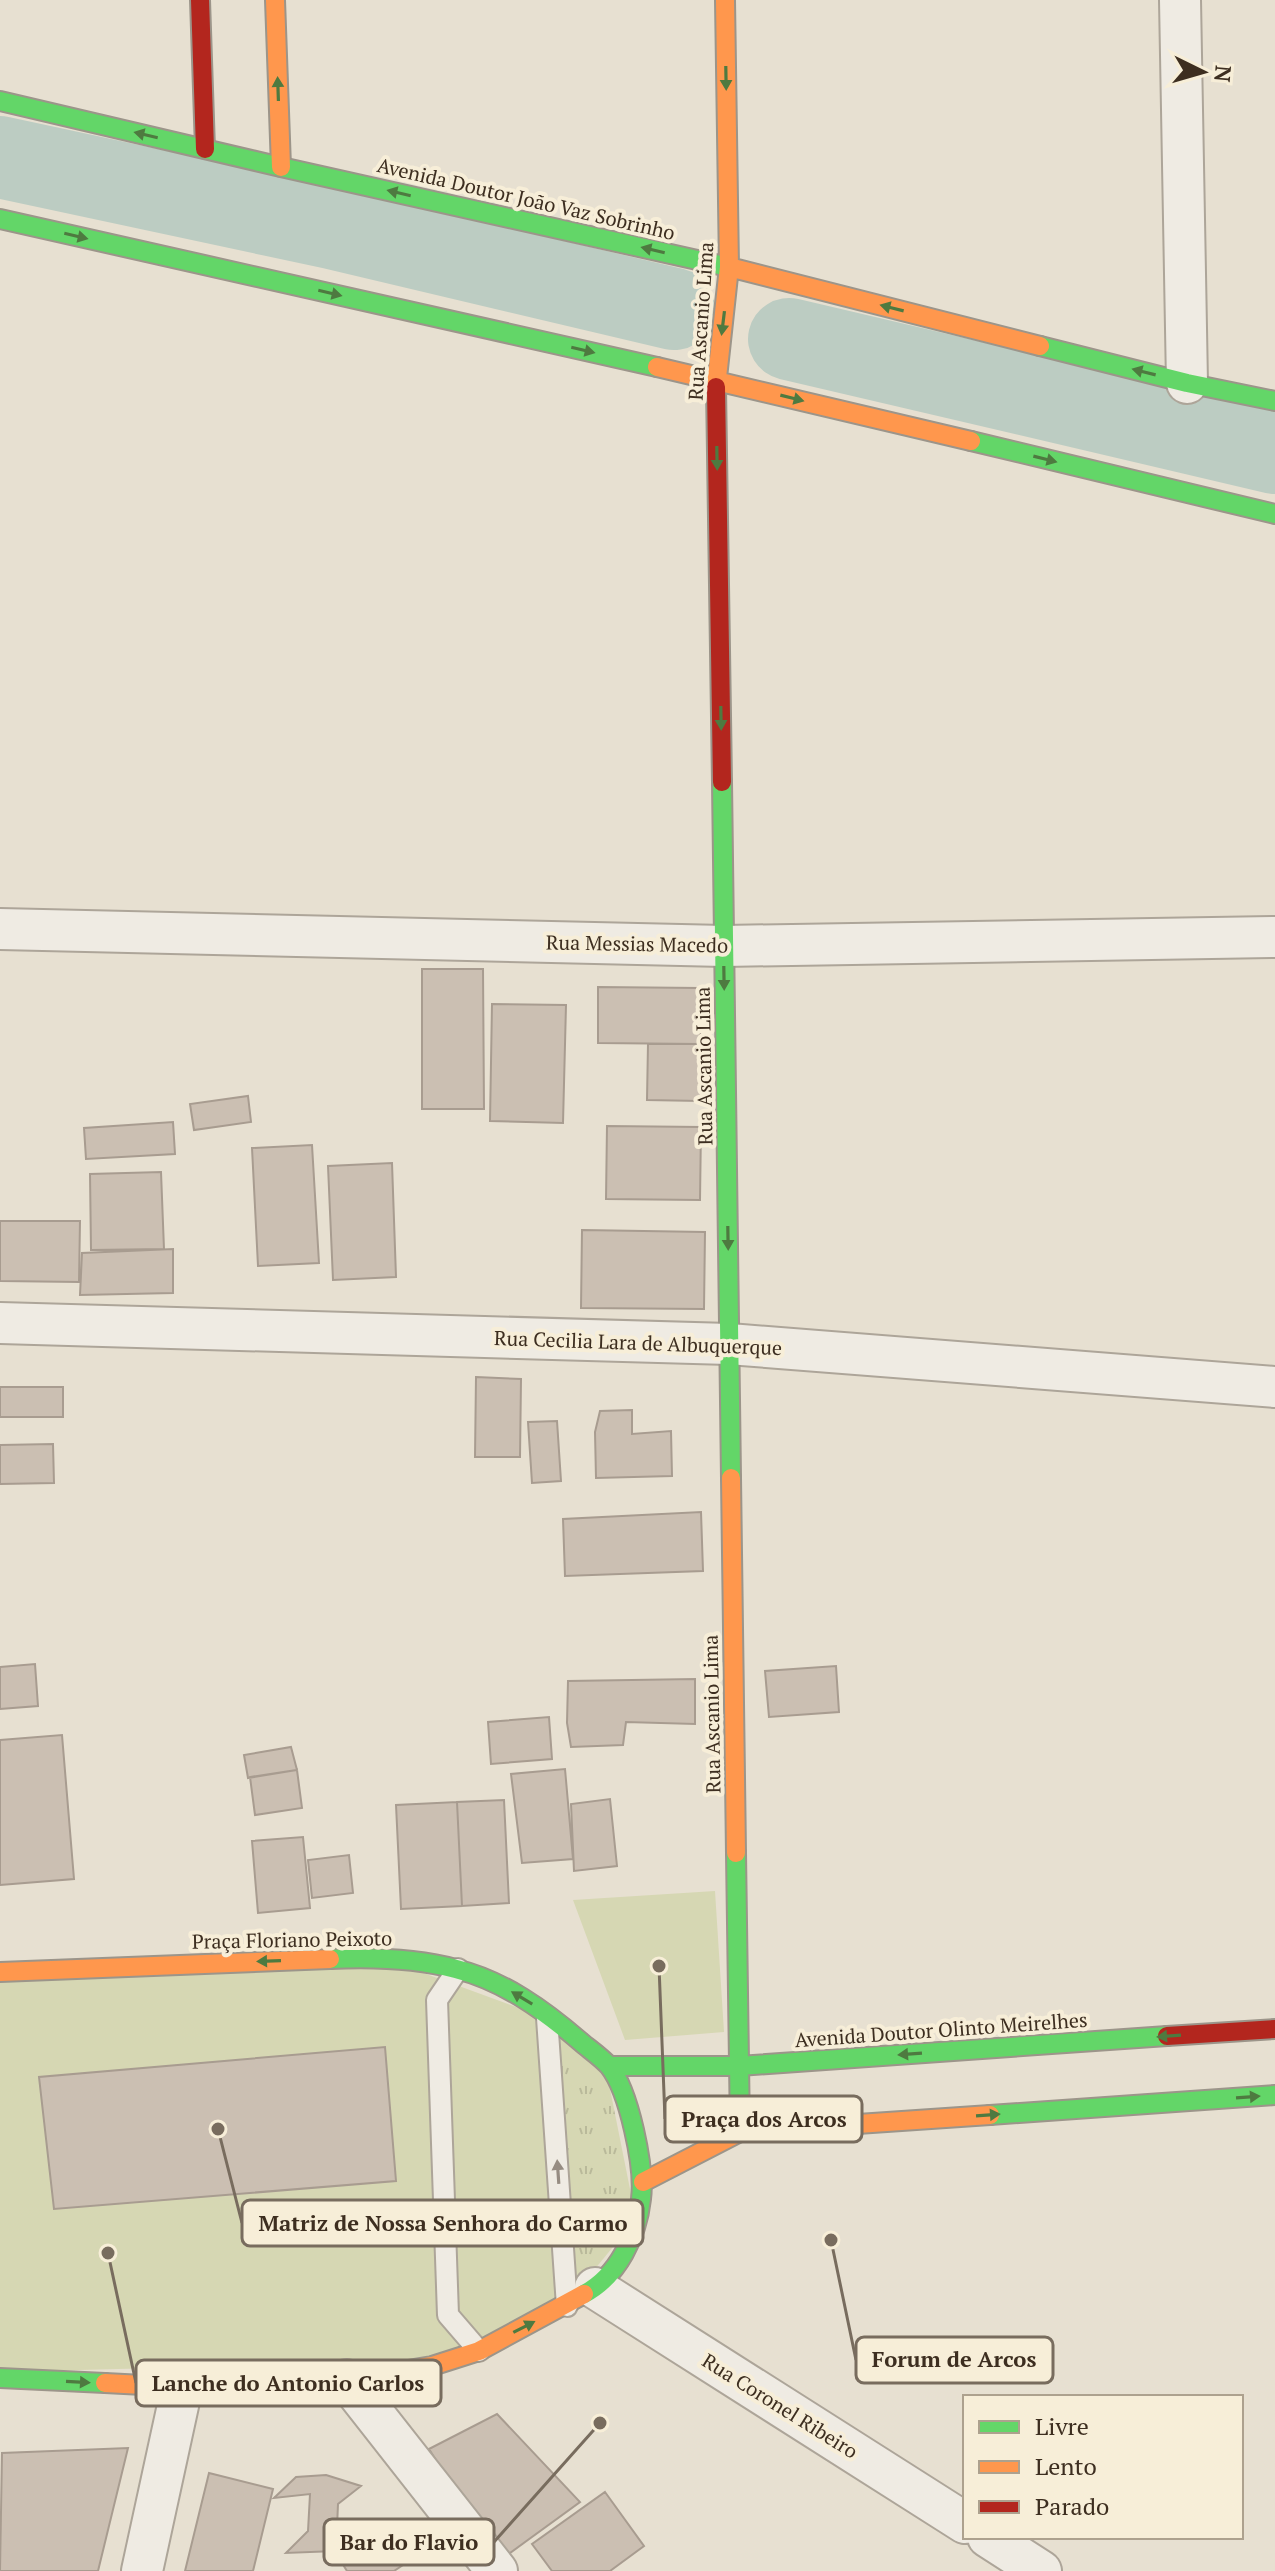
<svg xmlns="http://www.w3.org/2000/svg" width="1275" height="2571" font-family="'PT Serif',serif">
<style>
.grass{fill:url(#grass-tufts)}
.park{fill:#d6d7b3}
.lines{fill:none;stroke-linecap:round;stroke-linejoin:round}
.river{stroke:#bcccc2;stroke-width:82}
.building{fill:#cbbfb2;stroke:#a89c90;stroke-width:2}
.lane-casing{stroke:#ada599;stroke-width:24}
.street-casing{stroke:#ada599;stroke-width:44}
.fast-casing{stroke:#9c958a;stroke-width:22}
.slow-casing{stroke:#9c958a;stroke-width:22}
.jam-casing{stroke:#9c958a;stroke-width:22}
.lane{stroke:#efebe3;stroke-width:20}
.street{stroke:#efebe3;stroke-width:40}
.fast{stroke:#63d668;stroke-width:18}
.slow{stroke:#ff974d;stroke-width:18}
.jam{stroke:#b3261e;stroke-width:18}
.oneway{fill:#4e7a40}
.oneway2{fill:#968c82}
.labels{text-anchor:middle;stroke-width:8;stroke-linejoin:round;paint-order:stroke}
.street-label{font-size:20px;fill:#3d2e20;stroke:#f7eed8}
.leader{fill:none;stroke:#786c5e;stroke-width:3}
.callout-dot{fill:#786c5e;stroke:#f7eed8;stroke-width:3}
.callout{fill:#f7eed8;stroke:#786c5e;stroke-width:3}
.callout-label{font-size:22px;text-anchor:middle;font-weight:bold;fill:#3d2e20}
</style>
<defs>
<pattern id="grass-tufts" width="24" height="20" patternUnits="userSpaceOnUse" patternTransform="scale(2)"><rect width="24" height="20" fill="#d6d7b3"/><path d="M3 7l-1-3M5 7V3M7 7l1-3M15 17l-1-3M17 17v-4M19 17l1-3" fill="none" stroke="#b9b99a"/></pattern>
</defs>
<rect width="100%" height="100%" fill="#e7e0d1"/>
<path class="grass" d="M552,2022L606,2069L636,2219L571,2298Z"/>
<path class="park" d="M715,1891L724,2032L625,2040L573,1900Z
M399,1964L543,2017L559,2304L429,2361L0,2372V1976Z"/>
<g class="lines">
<path class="river" d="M0,157L331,228L674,309
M789,339L1275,453"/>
</g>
<path class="building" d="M422,969H483L484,1109H422Z
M598,987L700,988V1044L598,1043Z
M492,1004L566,1005L563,1123L490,1121Z
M648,1044H700V1101L647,1100Z
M248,1096L251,1122L194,1130L190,1104Z
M173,1122L175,1154L86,1159L84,1128Z
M607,1126L701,1127L700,1200L606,1199Z
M312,1145L319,1263L258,1266L252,1148Z
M392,1163L396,1277L333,1280L328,1166Z
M161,1172L164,1249L91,1250L90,1174Z
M0,1221H80L79,1282L0,1281Z
M582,1230L705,1232L704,1309L581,1308Z
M173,1249V1293L80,1295L82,1253Z
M476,1377L521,1379L520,1457H475Z
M0,1387H63V1417H0Z
M632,1410V1434L671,1431L672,1476L596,1478L595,1432L600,1411Z
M557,1421L561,1481L532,1483L528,1422Z
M53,1444L54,1483L0,1484V1445Z
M701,1512L703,1571L565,1576L563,1519Z
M35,1664L38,1706L0,1709V1667Z
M836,1666L839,1712L769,1717L765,1671Z
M695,1679V1724L626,1722L623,1745L571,1747L567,1723L568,1681Z
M549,1717L552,1759L491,1764L488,1722Z
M62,1735L74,1879L0,1885V1740Z
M291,1747L297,1770L248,1778L244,1755Z
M565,1769L573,1859L522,1863L511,1774Z
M297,1770L302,1808L255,1815L250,1777Z
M610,1799L617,1866L574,1871L571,1804Z
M504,1800L509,1903L462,1906L457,1802Z
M457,1802L462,1906L401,1909L396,1805Z
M303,1837L310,1908L258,1913L252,1841Z
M349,1855L353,1893L312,1898L308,1860Z
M385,2047L396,2181L54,2209L39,2077Z
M497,2414L580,2502L499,2561L429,2449Z
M128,2448L98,2571H0L2,2453Z
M209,2473L273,2489L253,2571H185Z
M326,2475L361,2486L338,2504L336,2551L286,2553L308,2531L310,2494L274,2498L296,2477Z
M605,2492L644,2546L610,2571H552L532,2544Z
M399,2526L418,2555L394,2571H347L342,2563Z"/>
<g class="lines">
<defs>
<path id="lane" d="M458,1969L437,2000L448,2315L479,2351
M547,2018L567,2306"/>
<path id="street" d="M1180,0L1187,383
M0,929L724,946L1275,937
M0,1323L729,1344L1275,1387
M595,2288L965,2523
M347,2380L497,2571
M988,2537L1041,2571
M142,2571L182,2387"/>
<path id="fast" d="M0,101L281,167L733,268
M0,219L657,367
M1040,346L1187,383L1275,401
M971,441L1275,514
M722,782L731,1478
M736,1853L740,2132
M330,1959C372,1957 415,1958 456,1969C504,1981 544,2010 581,2042C589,2049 601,2057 609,2066C629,2091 645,2167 641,2199C637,2236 618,2276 584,2294
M609,2066H739L1167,2036
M990,2115L1275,2095
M0,2378L105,2383"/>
<path id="slow" d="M275,0L281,167
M733,268L1040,346
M657,367L971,441
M716,387L729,267L725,0
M731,1478L736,1853
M0,1972L330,1959
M643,2182L740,2132L990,2115
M105,2383L182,2387L347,2380L432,2366L479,2351L584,2294"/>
<path id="jam" d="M200,0L205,149
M716,387L722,782
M1167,2036L1275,2029"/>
</defs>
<use href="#lane" class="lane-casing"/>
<use href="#street" class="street-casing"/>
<use href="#fast" class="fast-casing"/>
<use href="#slow" class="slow-casing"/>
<use href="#jam" class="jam-casing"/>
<use href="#lane" class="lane"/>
<use href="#street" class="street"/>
<use href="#fast" class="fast"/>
<use href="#slow" class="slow"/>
<use href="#jam" class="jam"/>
</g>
<defs><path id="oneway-solid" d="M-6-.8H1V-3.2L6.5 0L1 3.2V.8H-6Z" transform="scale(2)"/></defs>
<g class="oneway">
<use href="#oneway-solid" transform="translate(726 78) rotate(89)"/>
<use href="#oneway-solid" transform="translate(278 89) rotate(-92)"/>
<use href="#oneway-solid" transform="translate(146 135) rotate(-167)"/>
<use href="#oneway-solid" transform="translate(399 193) rotate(-167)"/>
<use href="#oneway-solid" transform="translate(76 236) rotate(13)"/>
<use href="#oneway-solid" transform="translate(653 250) rotate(-167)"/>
<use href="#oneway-solid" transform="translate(330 293) rotate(13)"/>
<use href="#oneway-solid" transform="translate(892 308) rotate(-166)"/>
<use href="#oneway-solid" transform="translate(723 323) rotate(97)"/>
<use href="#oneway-solid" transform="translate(583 350) rotate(13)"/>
<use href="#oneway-solid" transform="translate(1144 372) rotate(-166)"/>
<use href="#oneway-solid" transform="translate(792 398) rotate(14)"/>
<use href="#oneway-solid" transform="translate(717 458) rotate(89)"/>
<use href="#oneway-solid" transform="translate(1045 459) rotate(14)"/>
<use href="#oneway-solid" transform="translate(721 718) rotate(89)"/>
<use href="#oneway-solid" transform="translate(724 978) rotate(89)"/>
<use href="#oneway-solid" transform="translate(728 1238) rotate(89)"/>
<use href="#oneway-solid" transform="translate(269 1961) rotate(178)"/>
<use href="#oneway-solid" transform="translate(522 1998) rotate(-149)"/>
<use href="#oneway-solid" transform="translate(1169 2036) rotate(176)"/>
<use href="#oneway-solid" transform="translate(910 2054) rotate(176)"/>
<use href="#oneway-solid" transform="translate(1248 2097) rotate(-4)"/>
<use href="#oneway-solid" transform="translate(988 2115) rotate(-4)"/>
<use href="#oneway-solid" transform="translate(524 2327) rotate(-27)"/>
<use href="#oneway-solid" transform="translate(78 2382) rotate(3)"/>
</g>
<use class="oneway2" href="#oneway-solid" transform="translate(558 2172) rotate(-94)"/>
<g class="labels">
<g class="street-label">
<text transform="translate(526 199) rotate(13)" y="7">Avenida Doutor João Vaz Sobrinho</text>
<text transform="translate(701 321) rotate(-86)" y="7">Rua Ascanio Lima</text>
<text transform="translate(637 944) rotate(1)" y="7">Rua Messias Macedo</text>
<text transform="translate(704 1066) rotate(-91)" y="7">Rua Ascanio Lima</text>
<text transform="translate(638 1343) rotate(2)" y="7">Rua Cecilia Lara de Albuquerque</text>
<text transform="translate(712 1714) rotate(-91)" y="7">Rua Ascanio Lima</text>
<text transform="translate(292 1940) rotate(-1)" y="7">Praça Floriano Peixoto</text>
<text transform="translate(941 2030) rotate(-4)" y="7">Avenida Doutor Olinto Meirelhes</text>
<text transform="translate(780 2406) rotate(32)" y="7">Rua Coronel Ribeiro</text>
</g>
</g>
<path class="leader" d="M659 1966L665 2119M218 2129L242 2223M831 2240L856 2360M108 2253L136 2383M600 2423L494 2542"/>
<g class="callout-dot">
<circle cx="659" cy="1966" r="8"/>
<circle cx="218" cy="2129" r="8"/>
<circle cx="831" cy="2240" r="8"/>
<circle cx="108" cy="2253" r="8"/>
<circle cx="600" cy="2423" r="8"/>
</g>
<g class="callout">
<rect x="665" y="2096" width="197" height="46" rx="8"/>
<rect x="242" y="2200" width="401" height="46" rx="8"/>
<rect x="856" y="2337" width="197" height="46" rx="8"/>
<rect x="136" y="2360" width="305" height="46" rx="8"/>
<rect x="324" y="2519" width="170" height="46" rx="8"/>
</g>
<g class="callout-label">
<text x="764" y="2127">Praça dos Arcos</text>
<text x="443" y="2231">Matriz de Nossa Senhora do Carmo</text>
<text x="954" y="2367">Forum de Arcos</text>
<text x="288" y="2391">Lanche do Antonio Carlos</text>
<text x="409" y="2550">Bar do Flavio</text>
</g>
<rect x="963" y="2395" width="280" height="144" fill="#f7eed8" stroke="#ada18e" stroke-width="2"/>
<rect x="979" y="2421" width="40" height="12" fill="#63d668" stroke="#ada18e" stroke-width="2"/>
<text x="1035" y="2435" font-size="24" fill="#3d2e20">Livre</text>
<rect x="979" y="2461" width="40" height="12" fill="#ff974d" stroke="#ada18e" stroke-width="2"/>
<text x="1035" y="2475" font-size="24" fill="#3d2e20">Lento</text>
<rect x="979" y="2501" width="40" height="12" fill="#b3261e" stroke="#ada18e" stroke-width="2"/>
<text x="1035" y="2515" font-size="24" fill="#3d2e20">Parado</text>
<g transform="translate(1203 72) rotate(95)" stroke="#f7eed8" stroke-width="6" paint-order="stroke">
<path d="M0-6L14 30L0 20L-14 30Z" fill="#3d2e20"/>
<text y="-12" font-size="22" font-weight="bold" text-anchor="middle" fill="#3d2e20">N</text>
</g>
</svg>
